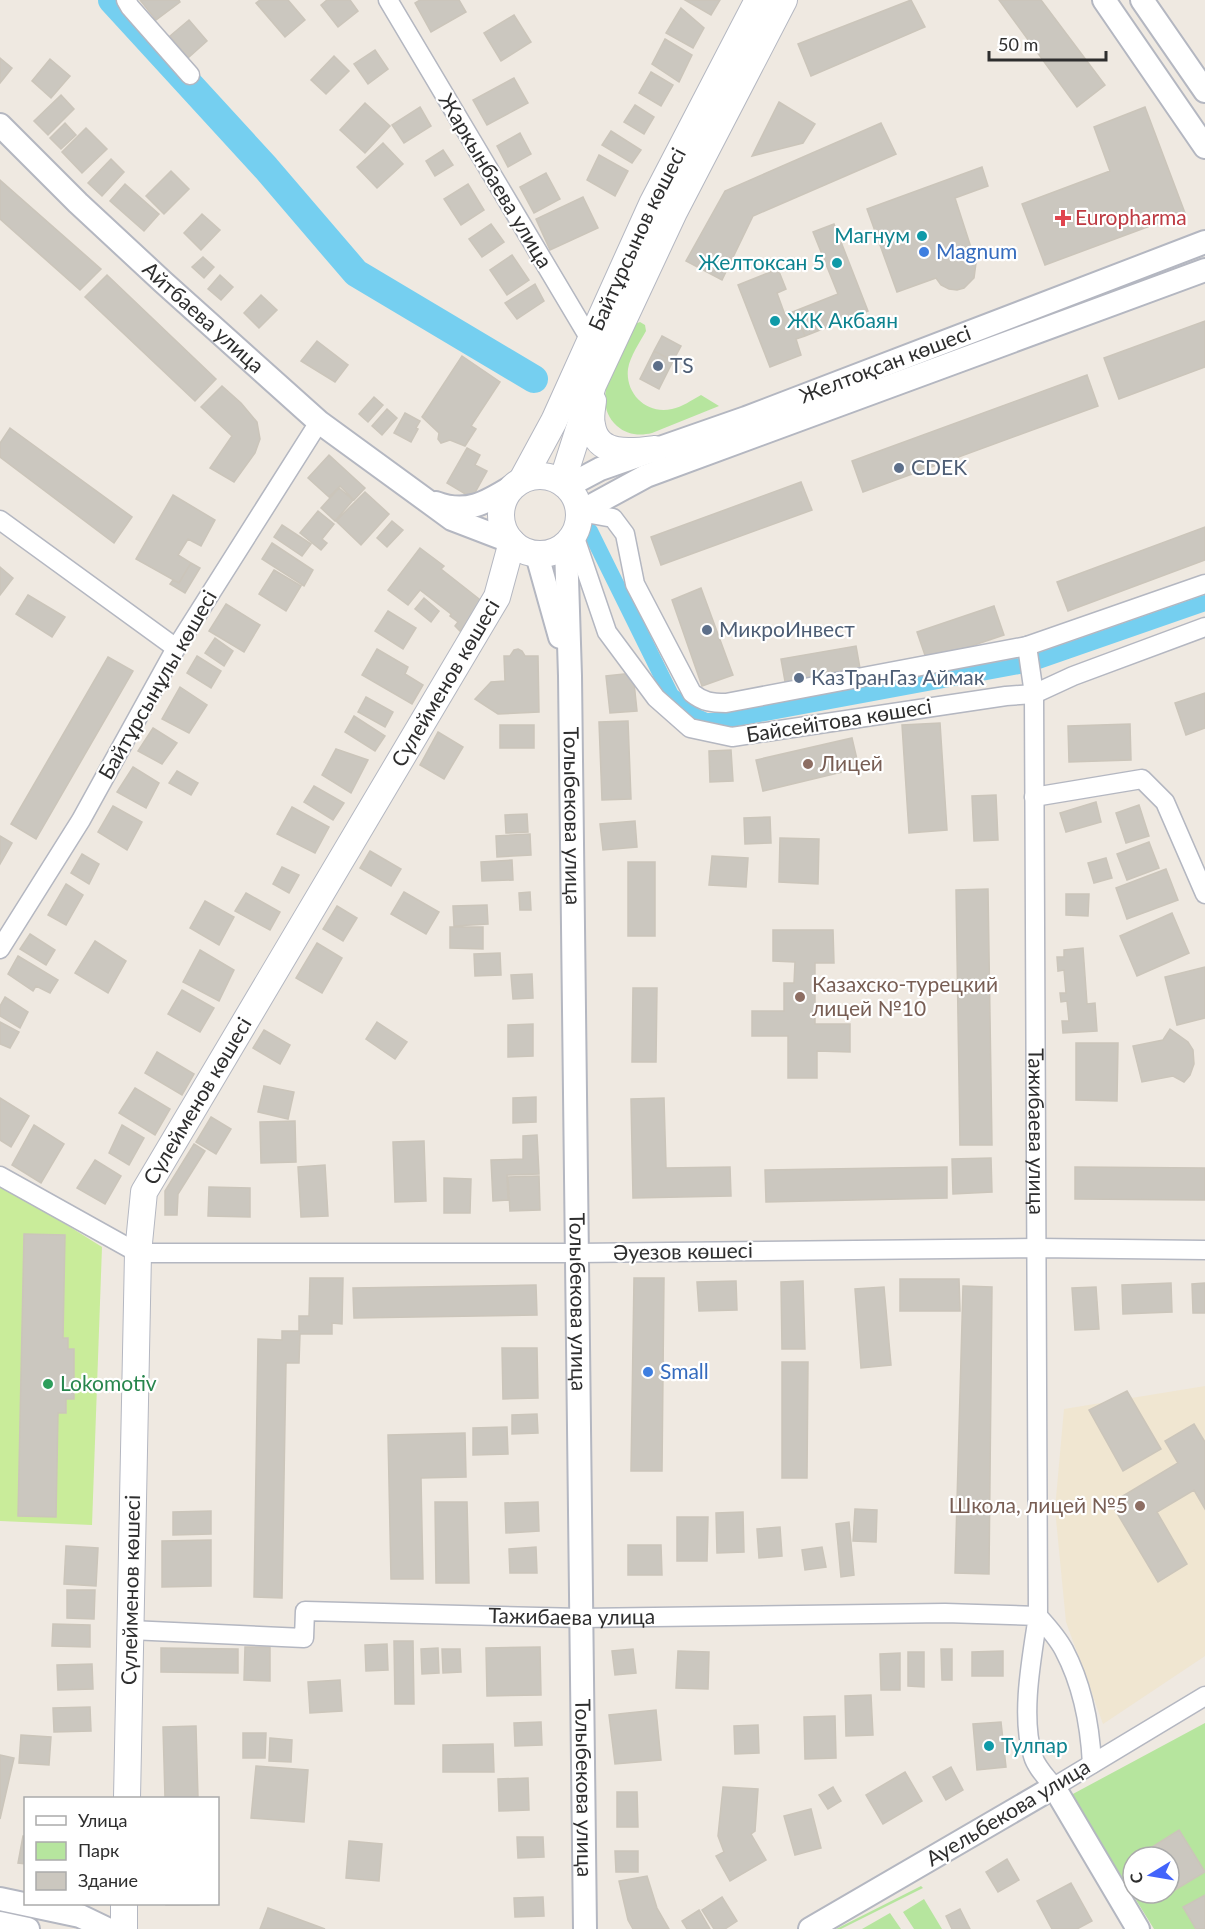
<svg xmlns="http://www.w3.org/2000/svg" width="1205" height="1929" font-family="Lato,sans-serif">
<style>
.education{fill:#f0e6d1}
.green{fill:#b6e59e;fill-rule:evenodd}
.pitch{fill:#c9ec9a}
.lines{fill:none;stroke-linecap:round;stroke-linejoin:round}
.canal{stroke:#75cff0;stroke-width:16}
.river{stroke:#75cff0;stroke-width:28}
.building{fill:#cbc7bf;stroke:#cbc5ba;stroke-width:1.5}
.minor-casing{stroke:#b4b7c1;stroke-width:21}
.tertiary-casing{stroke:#b4b7c1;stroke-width:26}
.secondary-casing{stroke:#b4b7c1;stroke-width:28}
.minor{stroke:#fff;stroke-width:18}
.tertiary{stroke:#fff;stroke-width:22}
.secondary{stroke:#fff;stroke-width:26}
.health-dot{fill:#e0444e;stroke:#fff;stroke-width:2}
.culture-dot{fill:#0f9aa8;stroke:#fff;stroke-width:2}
.shop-dot{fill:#3f7fe0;stroke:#fff;stroke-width:2}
.service-dot{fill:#5c6f8a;stroke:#fff;stroke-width:2}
.education-dot{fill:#8d6e63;stroke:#fff;stroke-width:2}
.leisure-dot{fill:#2e9e5b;stroke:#fff;stroke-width:2}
.labels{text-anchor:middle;stroke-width:4.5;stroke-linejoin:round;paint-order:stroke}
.street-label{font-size:21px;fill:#2e2e2e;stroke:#fff}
.health-label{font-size:21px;fill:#be3a42;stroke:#fff;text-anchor:start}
.culture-label{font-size:21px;fill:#0d838f;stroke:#fff;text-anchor:end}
.shop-label{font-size:21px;fill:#366cbe;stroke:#fff;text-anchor:start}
.service-label{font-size:21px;fill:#4e5e75;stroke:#fff;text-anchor:start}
.education-label{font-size:21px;fill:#785e54;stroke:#fff;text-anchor:start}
.leisure-label{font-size:21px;fill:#27864d;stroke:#fff;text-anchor:start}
</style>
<rect width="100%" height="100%" fill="#efe9e1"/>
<path class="education" d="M1205,1386V1656L1103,1724L1066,1622L1055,1509L1064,1409Z"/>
<path class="green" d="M640,322L645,325L646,331C640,342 630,356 628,369C625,394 647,415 672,409C682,407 692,400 701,395L719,406L652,433C640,436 627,435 617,426C587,400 622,352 635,324Z
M1205,1723V1929H1154L1071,1795ZM1133,1857H1169V1893H1133Z
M921,1886L923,1888L841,1929H836Z
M924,1899L942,1929H914L903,1912Z
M890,1913L901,1929H862Z"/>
<path class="pitch" d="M0,1183L102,1247L92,1525L0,1521Z"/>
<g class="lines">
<path class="canal" d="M590,531L671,695L695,716L706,721H722L1030,664L1205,603"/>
<path class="river" d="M112,0L266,168L356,273L534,379"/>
</g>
<path class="building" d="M140,0H179L180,2L156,20Z
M260,0H288L305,20L285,37L256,3Z
M327,0H350L358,11L338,27L321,5Z
M420,0H459L466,12L431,32L415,3Z
M685,0H720L711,15Z
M911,0L925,27L811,76L798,44Z
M999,0H1041L1105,85L1077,107Z
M681,8L704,28L693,48L666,33Z
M514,15L531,42L501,61L484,33Z
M189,20L207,41L188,58L170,36Z
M665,39L692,55L679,82L652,64Z
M375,50L388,69L368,84L354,64Z
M334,56L349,71L326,94L311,80Z
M0,58L12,68L0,83Z
M50,59L70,76L51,98L32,81Z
M651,72L673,85L661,106L639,93Z
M514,78L528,103L487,125L473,100Z
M61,95L74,109L48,135L34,121Z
M779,102L815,124L803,143L752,156Z
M365,103L390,126L365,153L340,130Z
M635,105L654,117L644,134L624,122Z
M420,107L431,126L404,143L392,125Z
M1145,107L1185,213L1045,265L1022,204L1110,171L1094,127Z
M65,123L76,135L61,149L50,138Z
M881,123L896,154L753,216L722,280L686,261L725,191Z
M86,128L107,149L82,173L62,152Z
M611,131L641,150L632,163L602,145Z
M520,133L531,154L508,167L497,146Z
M383,143L403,164L377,188L357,167Z
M443,150L453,165L435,176L426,161Z
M599,155L628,171L615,196L587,180Z
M111,159L124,172L102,196L88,183Z
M982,167L988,186L955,198L976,263L974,278L964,288L957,290L949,289L941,285L936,278L897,292L867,209Z
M171,171L189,189L164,214L146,196Z
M546,173L560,199L534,213L520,187Z
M0,180L101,269L80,290L0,219Z
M125,184L159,214L144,231L110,201Z
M468,184L484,210L461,225L444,199Z
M583,197L598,228L550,250L536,219Z
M202,214L220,230L201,250L184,233Z
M491,224L504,242L482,257L469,239Z
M834,224L868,311L805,336L795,311L838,294L813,232Z
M512,255L529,280L507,295L490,270Z
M203,257L214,267L204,278L192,267Z
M778,269L786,289L777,293L785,315L795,311L805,336L796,339L801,355L770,367L738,285Z
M107,275L216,379L195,401L85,297Z
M220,275L233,287L221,300L208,289Z
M535,284L544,301L517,319L505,303Z
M261,295L277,310L259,328L244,313Z
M1205,321V367L1119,399L1104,358Z
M662,336L681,346L673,361L654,351Z
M317,341L348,365L335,382L301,361Z
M654,351L673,361L659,389L640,379Z
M462,356L500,382L471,426L476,429L465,446L450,440L441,443L438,439L439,433L422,417Z
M1087,375L1098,406L863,492L852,461Z
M222,386L241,403L257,422L260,439L255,453L234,482L210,468L232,436L201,407Z
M374,397L383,405L368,422L359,414Z
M387,409L397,418L382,435L372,426Z
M405,413L420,421L416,428L418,429L411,442L394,433Z
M10,428L132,517L114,543L0,457V443Z
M467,448L480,455L475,465L487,471L472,498L447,483Z
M329,455L365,488L354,500L340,486L329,497L308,478Z
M801,482L812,510L661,565L651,537Z
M339,488L353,500L335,521L321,508Z
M365,492L389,514L361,545L336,521Z
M173,495L215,520L201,546L188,539L178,555L191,563L179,583L136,559Z
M318,511L334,524L322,539L327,543L321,550L300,533Z
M392,521L403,530L387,547L377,538Z
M282,525L311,544L302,556L274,537Z
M1205,527V560L1068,611L1057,582Z
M272,543L313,570L304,586L262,559Z
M420,548L444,566L441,569L483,602L460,631L455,626L458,622L450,616L451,614L420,590L408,605L388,590Z
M191,563L200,568L185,593L170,584L173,580L179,583Z
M0,567L13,578L0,595Z
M274,570L301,586L286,611L259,594Z
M701,588L733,675L702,686L672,600Z
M28,595L65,617L52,637L16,614Z
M424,598L439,611L431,622L415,609Z
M226,604L260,625L244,652L209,631Z
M994,606L1004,635L927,661L917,632Z
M388,611L416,628L403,649L375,631Z
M215,638L233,651L224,666L205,653Z
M856,646L861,674L786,687L781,659Z
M377,649L408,667L405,674L423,685L412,704L362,675Z
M518,649L522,651L525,656H538L539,712L498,714L475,699L491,682L505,681L504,656H510L514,650Z
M197,656L221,671L211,688L187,673Z
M108,657L133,671L36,839L11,824Z
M633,673L637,711L610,713L606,676Z
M180,687L207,705L189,733L162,719Z
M1205,693V728L1186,735L1175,703Z
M366,697L393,712L385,727L358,712Z
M354,716L385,736L375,751L345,732Z
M628,721L631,799L602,800L599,722Z
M940,723L947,830L909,833L902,725Z
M1130,724L1131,760L1069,762L1068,726Z
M500,725H534V748H500Z
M153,728L177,743L162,764L138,751Z
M438,732L463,747L444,779L420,765Z
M852,738L859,768L763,791L756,760Z
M336,749L368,760L351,793L322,775Z
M731,750L733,781L710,782L709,751Z
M133,767L159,783L146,808L117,792Z
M177,771L198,783L191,795L169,783Z
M314,786L344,803L333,820L304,802Z
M996,795L998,840L974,841L972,796Z
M1096,802L1101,822L1066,832L1060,813Z
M1139,805L1149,836L1126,843L1116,813Z
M113,806L142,822L127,850L98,832Z
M292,807L329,827L315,853L277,834Z
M527,814L528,832L506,833L505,815Z
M770,817L771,843L745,844L744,818Z
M635,821L637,847L603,850L600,824Z
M530,834L531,855L497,857L496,836Z
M0,836L12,843L0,864Z
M780,838L819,839L818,884L779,882Z
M1149,842L1159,868L1127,880L1117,854Z
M370,851L401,869L391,886L360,868Z
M82,854L99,864L89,884L71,873Z
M712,856L748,858L746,887L709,885Z
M1106,858L1112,878L1094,883L1088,863Z
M512,860L513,880L482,881L481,862Z
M628,862H655V936H628Z
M282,867L299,875L289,893L273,884Z
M1166,869L1178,900L1127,919L1116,888Z
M66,884L83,895L66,925L48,915Z
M988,889L992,1145H960L956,890Z
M404,892L439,912L426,934L391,914Z
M530,892L531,910H520L519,893Z
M246,893L280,912L270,930L235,911Z
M1066,894H1089L1088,916L1066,915Z
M205,901L234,917L219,945L190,928Z
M487,905L488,924L454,926L453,906Z
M337,906L357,918L343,941L323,929Z
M1172,913L1189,953L1137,976L1120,936Z
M450,927H483V949L450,948Z
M773,930H833L834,963H815V1024H850V1052L817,1051V1078H788V1036H752V1011H784V983H794L795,962L773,961Z
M30,934L55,950L46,965L20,949Z
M95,941L126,961L108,993L75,973Z
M317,943L342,958L322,993L296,978Z
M1083,948L1087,1004L1095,1003L1097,1031L1063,1033L1062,1021H1069L1067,1001L1061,1002L1060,993H1066L1064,970L1058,971L1057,957H1064V950Z
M200,950L234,970L219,1001L183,982Z
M500,953L501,975L475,976L474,954Z
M18,956L58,980L50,993L36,986L33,991L8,974Z
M1205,967V1018L1177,1025L1165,977Z
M532,974L533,998L513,999L511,975Z
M633,988H657L656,1062H632Z
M182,990L214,1008L200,1032L168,1014Z
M5,997L28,1012L20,1028L0,1016V1006Z
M0,1022L19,1032L10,1048L0,1044Z
M377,1022L407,1042L395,1059L366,1039Z
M533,1024V1056L508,1057V1025Z
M1170,1029L1188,1042L1193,1050L1194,1064L1190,1075L1184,1082L1173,1076L1142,1082L1133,1046L1163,1040Z
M264,1030L290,1045L280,1064L253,1048Z
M1076,1043H1118L1117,1101L1076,1100Z
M157,1052L194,1074L182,1095L145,1073Z
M264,1086L294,1092L288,1119L258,1112Z
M135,1088L170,1109L155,1135L119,1113Z
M536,1097V1122L513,1123V1098Z
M0,1098L29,1116L11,1147L0,1140Z
M664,1098L666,1168L730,1167L731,1196L633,1198L631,1099Z
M211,1117L231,1129L216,1154L196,1142Z
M295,1121L296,1162L261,1163L260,1122Z
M34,1125L64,1144L41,1183L12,1165Z
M122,1125L144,1138L129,1165L109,1153Z
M537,1135L539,1174L507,1175L508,1200L493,1201L491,1160L523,1159V1136Z
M424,1141L426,1201L395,1202L393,1142Z
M194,1144L205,1151L178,1194L177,1215H165V1191Z
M991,1158L992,1192L953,1194L952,1159Z
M95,1160L121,1176L105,1204L77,1188Z
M325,1165L328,1216L301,1217L298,1167Z
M947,1167V1198L766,1202L765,1170Z
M1075,1167L1205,1168V1200L1075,1199Z
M539,1176L540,1210L510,1211L508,1177Z
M444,1178L471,1179L470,1213H444Z
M209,1187L250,1188V1217L208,1216Z
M24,1234L65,1235L63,1338H68V1349H74V1399H66V1413H58L56,1517L18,1516Z
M310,1278H343L342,1324L332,1323V1334H300L299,1363H286L282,1598L254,1597L258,1339L282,1340V1331H299V1316H309Z
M634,1278H664L662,1471H631Z
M900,1279H959L960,1311H900Z
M736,1281L737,1310L699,1311L697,1282Z
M803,1281L805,1349H782L781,1282Z
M1171,1283L1172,1312L1123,1314L1122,1285Z
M1205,1283V1313H1193L1192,1284Z
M536,1285L537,1315L354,1318L353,1288Z
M963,1286L992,1287L989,1574L955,1573Z
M884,1287L891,1365L861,1368L855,1289Z
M1096,1287L1099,1329L1075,1330L1072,1288Z
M502,1348H537L538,1398L503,1399Z
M782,1362H808L807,1478H782Z
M1127,1391L1161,1449L1123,1471L1089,1410Z
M537,1414L538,1433L512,1434V1415Z
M1194,1424L1205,1442V1509L1194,1490L1157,1512L1187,1564L1158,1582L1111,1503L1178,1463L1165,1441Z
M507,1427L508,1454L473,1455V1428Z
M465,1433L466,1477L421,1478L423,1579H391L388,1435Z
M435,1502H467L469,1583H436Z
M538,1502L539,1531L506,1533L505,1503Z
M855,1509L877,1510L876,1542L853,1541Z
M211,1511V1534L173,1535V1512Z
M743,1512L744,1552L717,1553L716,1513Z
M677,1517H708L707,1561H677Z
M849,1522L854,1575L841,1577L836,1524Z
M780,1527L782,1556L759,1558L757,1529Z
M211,1540V1586L162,1587V1541Z
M628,1545H661L662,1575H628Z
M66,1546L98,1548L96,1586L64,1584Z
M536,1547L537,1573H510L509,1549Z
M822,1547L826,1567L805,1570L802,1550Z
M67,1590H95L94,1619L67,1618Z
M53,1624L90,1625V1647L52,1646Z
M394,1641H413L414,1704H395Z
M387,1644L388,1670L366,1671L365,1645Z
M245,1647H270V1681L244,1680Z
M540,1647L541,1695L487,1696L486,1648Z
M161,1648L238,1649V1673L161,1672Z
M438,1648L439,1673L422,1674L421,1649Z
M442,1649H460L461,1672L443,1673Z
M633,1649L636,1673L615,1675L612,1651Z
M941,1649H952V1680H942Z
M678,1651L709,1652L708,1689L676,1688Z
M1003,1651V1676H972V1652Z
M908,1652H924V1687L908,1686Z
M900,1653V1690H881L880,1654Z
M92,1664L93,1689L58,1690L57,1665Z
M340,1680L342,1711L310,1713L308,1682Z
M871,1695L873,1735L846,1736L845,1696Z
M90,1707L91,1731L54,1732L53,1708Z
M656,1710L661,1760L615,1764L609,1715Z
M835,1716L836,1758L805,1759L804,1717Z
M541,1722L542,1745L515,1746L514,1723Z
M1001,1722L1006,1767L977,1770L973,1724Z
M758,1725L759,1753L735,1754L734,1726Z
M196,1726L198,1798H165L163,1727Z
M243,1733H266L265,1758H243Z
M21,1735L51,1737L49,1765L19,1763Z
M270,1738L292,1740L291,1762L269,1761Z
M493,1744L494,1772H443V1745Z
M0,1755L14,1758L0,1819Z
M256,1766L308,1770L304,1822L251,1818Z
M951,1767L963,1790L946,1800L933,1777Z
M905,1772L922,1801L883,1824L866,1795Z
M528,1778L529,1810L499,1811L498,1779Z
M723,1787L758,1789L755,1831L751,1834L766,1860L730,1881L716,1856L724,1852L718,1836Z
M833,1787L841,1801L828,1809L819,1795Z
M617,1792H637L638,1827H617Z
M811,1809L821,1848L795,1855L784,1816Z
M1179,1830L1205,1872L1175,1890L1169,1881V1857H1154L1149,1849Z
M23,1836H26V1864L18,1863Z
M517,1837H543L544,1857L518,1858Z
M349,1841L382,1844L379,1881L346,1878Z
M615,1851H638V1872H616Z
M1007,1859L1019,1880L998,1892L986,1872Z
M647,1876L657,1908L669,1929H633L628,1920L619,1881Z
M1071,1883L1092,1921L1077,1929H1052L1037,1901Z
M1205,1895V1929H1196L1183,1907Z
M543,1897L544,1916L515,1917L514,1898Z
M722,1897L737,1921L725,1929H714L702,1910Z
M166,1904H199V1905H166Z
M268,1908L325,1929H260Z
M960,1909L970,1929H952L946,1916Z
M699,1910L710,1929H687L682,1921Z"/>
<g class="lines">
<defs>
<g id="minor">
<path d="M126,0L130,7L190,75"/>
<path d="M388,0L594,346"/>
<path d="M580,512L613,518L625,534L635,584L692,693C703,702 712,703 726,703L1027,646L1205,584"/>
<path d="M0,520L176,648"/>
<path d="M574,535L607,632L656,698L690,728L732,737L1006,696L1034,694L1073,676L1205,627"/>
<path id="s1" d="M1027,646L1034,694L1038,1616C1047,1626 1058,1638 1064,1650C1082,1684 1090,1725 1092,1764"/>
<path d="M1034,797L1142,779L1165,802L1205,894"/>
<path d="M0,949L81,820L176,648L319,422"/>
<path d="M0,1176L138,1253H576L1037,1248L1205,1250"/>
<path id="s2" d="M130,1630L304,1638L305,1611L581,1618L945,1613L1038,1616C1032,1656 1020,1717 1033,1756C1036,1767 1047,1778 1054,1787L1205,1696"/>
</g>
<g id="tertiary">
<path d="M1104,0L1205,147"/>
<path d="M1142,0L1205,91"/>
<path id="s3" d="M0,125L78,203L163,282L319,422L452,519L512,542"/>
<path id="s4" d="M568,486L600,469L746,418L1205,242"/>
<path d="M436,503C467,515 487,502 513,486"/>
<path d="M580,512L646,476L1205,270"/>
<path id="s5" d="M566,546L570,676L585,1929"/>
<path d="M537,555L560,637"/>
<path d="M0,1899L80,1916L107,1929"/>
<path d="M0,1923L28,1929"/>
<path d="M810,1929L1054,1787L1138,1929"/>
</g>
<g id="secondary">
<path d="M593,401C592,409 590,417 592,425C597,457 632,452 655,449"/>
<circle cx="540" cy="515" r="39"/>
<path id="s6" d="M522,480L554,421L652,204L758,0"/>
<path d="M562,482L593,385L674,212L784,0"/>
<path id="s7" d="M127,1798L138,1253L144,1192L497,597L512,542"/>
<path d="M124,1929V1904"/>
</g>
</defs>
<use href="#minor" class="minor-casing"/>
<use href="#tertiary" class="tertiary-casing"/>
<use href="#secondary" class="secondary-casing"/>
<use href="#minor" class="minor"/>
<use href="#tertiary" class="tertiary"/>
<use href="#secondary" class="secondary"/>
</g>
<path class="health-dot" d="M1060 209h6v6h6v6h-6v6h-6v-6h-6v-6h6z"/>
<g class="culture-dot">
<circle cx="922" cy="236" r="6"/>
<circle cx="837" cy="263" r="6"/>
<circle cx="775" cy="321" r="6"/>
<circle cx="989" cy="1746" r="6"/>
</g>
<g class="shop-dot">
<circle cx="924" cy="252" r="6"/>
<circle cx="648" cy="1372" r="6"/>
</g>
<g class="service-dot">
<circle cx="658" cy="366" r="6"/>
<circle cx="899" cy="468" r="6"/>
<circle cx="707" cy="630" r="6"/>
<circle cx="799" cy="678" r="6"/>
</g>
<g class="education-dot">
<circle cx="808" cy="764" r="6"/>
<circle cx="800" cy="997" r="6"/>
<circle cx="1140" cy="1506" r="6"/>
</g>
<circle class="leisure-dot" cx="48" cy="1384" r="6"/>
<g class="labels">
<g class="street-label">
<text transform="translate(495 181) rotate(59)" y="7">Жаркынбаева улица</text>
<text dy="7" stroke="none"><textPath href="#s6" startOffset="267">Байтұрсынов көшесі</textPath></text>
<text dy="7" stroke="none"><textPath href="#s3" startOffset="280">Айтбаева улица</textPath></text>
<text dy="7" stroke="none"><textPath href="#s4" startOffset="340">Желтоқсан көшесі</textPath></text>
<text dy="7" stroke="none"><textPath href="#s7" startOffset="1198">Сүлейменов көшесі</textPath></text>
<text transform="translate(158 685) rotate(-60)" y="7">Байтұрсынұлы көшесі</text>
<text transform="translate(839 721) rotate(-9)" y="7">Байсейітова көшесі</text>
<text dy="7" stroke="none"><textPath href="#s5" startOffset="270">Толыбекова улица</textPath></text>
<text dy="7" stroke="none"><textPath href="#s7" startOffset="712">Сүлейменов көшесі</textPath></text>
<text dy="7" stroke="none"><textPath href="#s1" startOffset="486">Тажибаева улица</textPath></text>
<text transform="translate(683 1252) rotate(-1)" y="7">Әуезов көшесі</text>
<text dy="7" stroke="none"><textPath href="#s5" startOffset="756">Толыбекова улица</textPath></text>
<text dy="7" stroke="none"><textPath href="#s7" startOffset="208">Сүлейменов көшесі</textPath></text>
<text dy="7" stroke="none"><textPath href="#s2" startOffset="468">Тажибаева улица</textPath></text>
<text dy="7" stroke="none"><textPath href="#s5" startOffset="1242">Толыбекова улица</textPath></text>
<text transform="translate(1008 1813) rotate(-31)" y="7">Ауельбекова улица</text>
</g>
<g class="health-label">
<text x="1075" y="225">Europharma</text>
</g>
<g class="culture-label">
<text x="910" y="243">Магнум</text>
<text x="825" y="270">Желтоксан 5</text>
<text x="787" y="328" text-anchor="start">ЖК Акбаян</text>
<text x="1001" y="1753" text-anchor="start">Тулпар</text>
</g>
<g class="shop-label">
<text x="936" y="259">Magnum</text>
<text x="660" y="1379">Small</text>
</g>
<g class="service-label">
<text x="670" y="373">TS</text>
<text x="911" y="475">CDEK</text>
<text x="719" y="637">МикроИнвест</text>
<text x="811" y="685">КазТранГаз Аймак</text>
</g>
<g class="education-label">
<text x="820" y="771">Лицей</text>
<text x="812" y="992">Казахско-турецкий<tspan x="812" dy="24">лицей №10</tspan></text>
<text x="1128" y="1513" text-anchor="end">Школа, лицей №5</text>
</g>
<g class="leisure-label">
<text x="60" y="1391">Lokomotiv</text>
</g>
</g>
<rect x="24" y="1797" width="195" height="108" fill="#ffffff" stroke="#ababab" stroke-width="1.5"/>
<rect x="36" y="1816" width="30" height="9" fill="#ffffff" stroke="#ababab" stroke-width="1.5"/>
<text x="78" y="1827" font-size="18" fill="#2e2e2e">Улица</text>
<rect x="36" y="1842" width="30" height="18" fill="#b6e59e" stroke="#ababab" stroke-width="1.5"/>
<text x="78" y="1857" font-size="18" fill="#2e2e2e">Парк</text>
<rect x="36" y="1872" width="30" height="18" fill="#cbc7bf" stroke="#ababab" stroke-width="1.5"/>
<text x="78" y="1887" font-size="18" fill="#2e2e2e">Здание</text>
<g transform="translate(1151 1875) rotate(259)"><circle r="28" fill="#ffffff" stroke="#ababab" stroke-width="1.5"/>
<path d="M0-4.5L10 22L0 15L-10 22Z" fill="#4264fb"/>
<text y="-9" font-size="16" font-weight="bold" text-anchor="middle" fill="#2e2e2e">С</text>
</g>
<path d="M989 51v9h117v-9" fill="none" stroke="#2e2e2e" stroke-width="3"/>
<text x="998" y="51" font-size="18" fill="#2e2e2e" stroke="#ffffff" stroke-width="4.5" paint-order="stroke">50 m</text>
</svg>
